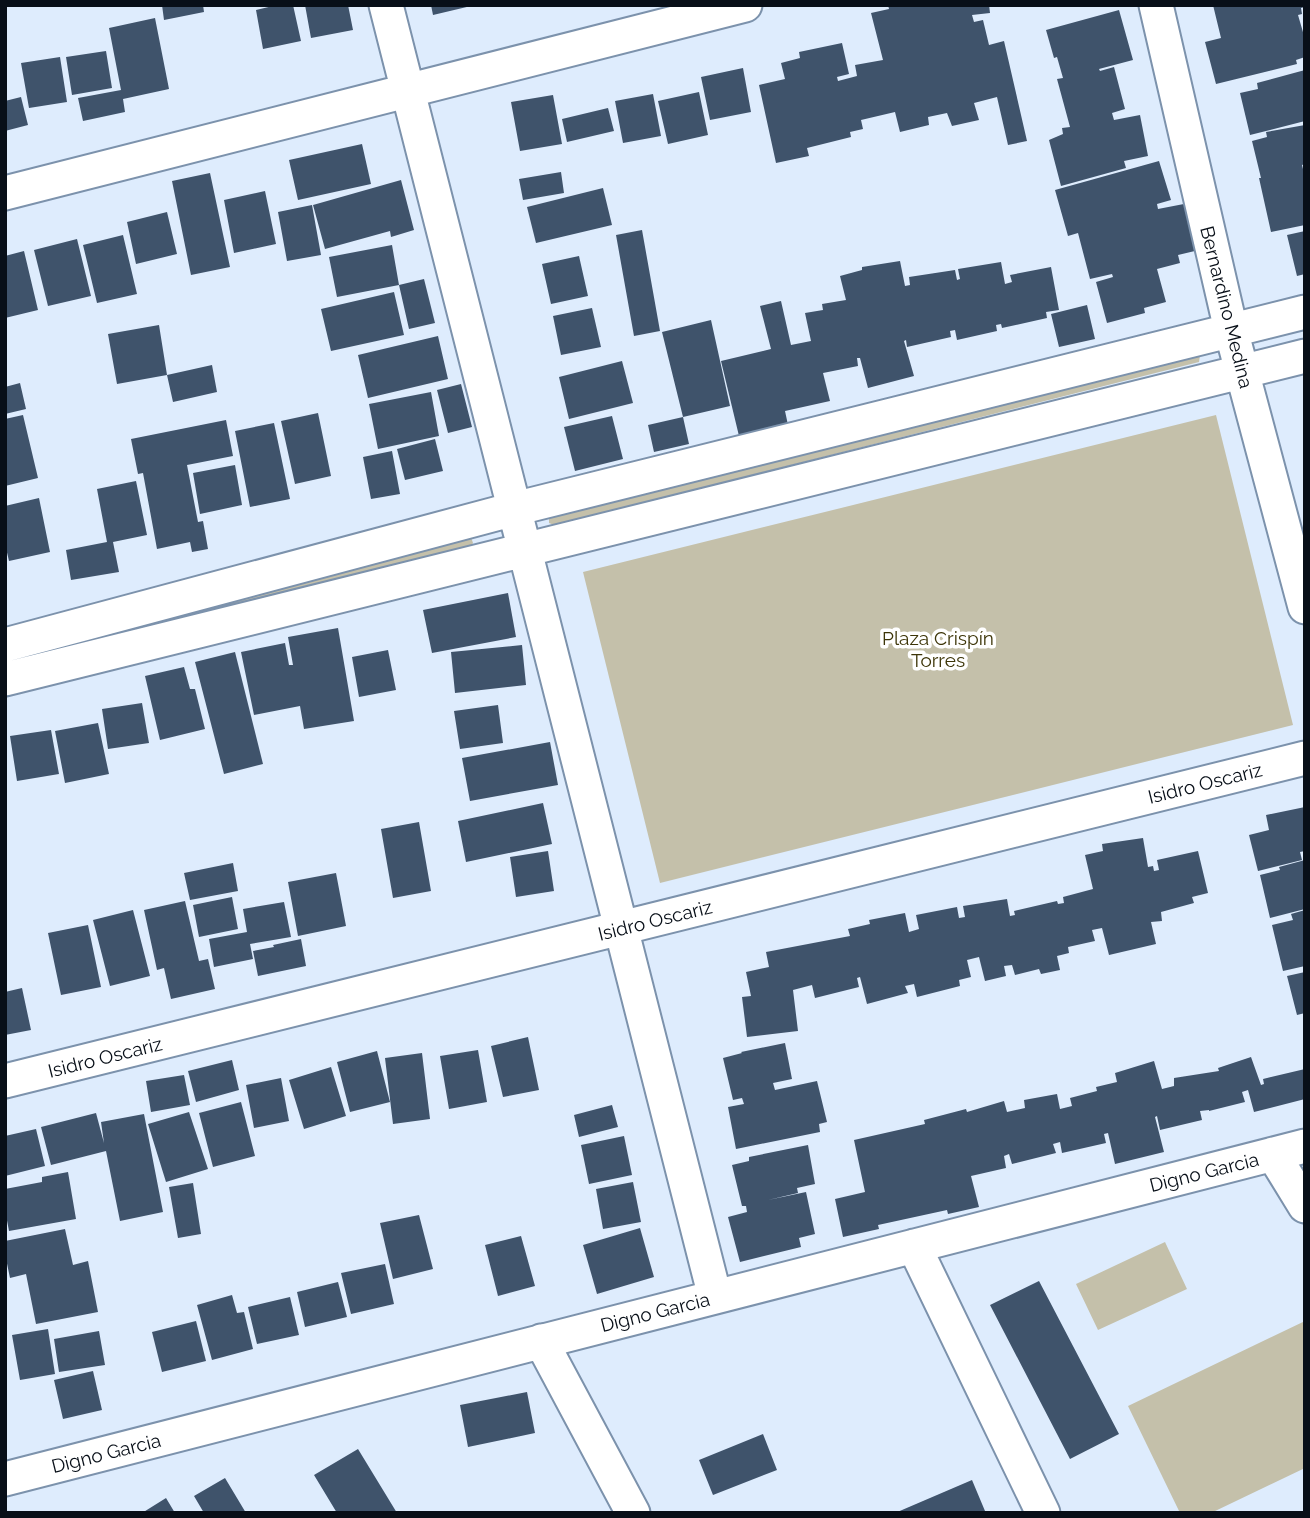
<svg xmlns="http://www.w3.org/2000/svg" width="1310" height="1518" font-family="Raleway,sans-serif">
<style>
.green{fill:#c4c0aa}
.building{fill:#3f536b}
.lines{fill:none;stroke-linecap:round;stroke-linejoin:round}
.minor-casing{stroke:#7c92ac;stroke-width:37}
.minor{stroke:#fff;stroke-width:33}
.labels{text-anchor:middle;stroke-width:7;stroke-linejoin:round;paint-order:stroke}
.street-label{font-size:19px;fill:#080f18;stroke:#fff}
.park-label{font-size:19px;fill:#3d3508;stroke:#fff}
</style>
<rect width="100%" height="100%" fill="#deecfd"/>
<path class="green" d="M1200,355L1199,362L554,525L549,523V517Z
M1216,415L1293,725L660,883L583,572Z
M471,537L473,543L471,546L5,661V651Z
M1165,1242L1187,1289L1098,1330L1076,1284Z
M1305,1321V1468L1211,1513H1180L1128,1406Z"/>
<path class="building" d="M162,5H203L204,12L164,20Z
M277,5H293L301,41L263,49L256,10Z
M305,5H348L353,30L311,38Z
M431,5H471V6L433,15Z
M888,5H989L990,13L972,15L974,22L983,20L989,45L1004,41L1027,141L1008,145L997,97L974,103L979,120L952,126L947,113L928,117L929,125L900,132L895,112L861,120L863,129L850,132L851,137L807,148L809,156L776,163L759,85L785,79L781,63L800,58L799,52L842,43L849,74L837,77L838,81L857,76L855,65L883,60L871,13L889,9Z
M1213,5H1305V7L1301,8L1302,14L1298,15L1305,39V57L1296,60L1297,64L1216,84L1205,42L1221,38Z
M1119,10L1133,60L1099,69L1100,71L1114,67L1125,109L1112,113L1114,120L1140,115L1148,156L1124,161L1126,168L1061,186L1049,140L1063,134L1062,128L1070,127L1057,79L1063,78L1057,57L1054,58L1046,30Z
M155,18L169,89L123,99L125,112L83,121L78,98L121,90L109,28Z
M106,51L112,88L72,95L66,57Z
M60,57L67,102L29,108L21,63Z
M743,68L751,112L710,120L701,77Z
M1305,70V121L1250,135L1240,93L1258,89L1257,83Z
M699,92L708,135L668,144L658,101Z
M653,94L661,136L623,143L615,101Z
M553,95L562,144L520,151L511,102Z
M21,97L28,125L5,131V101Z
M608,108L614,131L567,142L562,119Z
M1305,125V164L1302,165L1303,169L1305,168V212H1303L1305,225L1271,232L1259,178H1261L1252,141L1267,137L1266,132Z
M362,144L371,184L298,200L289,160Z
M1159,161L1171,200L1157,204L1158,209L1189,203L1199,250L1178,255L1180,263L1157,269L1166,302L1144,308L1145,313L1107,323L1096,282L1113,277L1112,274L1090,279L1078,233L1068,236L1055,190Z
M561,172L564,193L523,200L519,179Z
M210,173L230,267L191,275L172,181Z
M401,180L414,230L391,237L390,231L325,249L313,205Z
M603,188L612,225L536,243L527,207Z
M265,191L276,244L234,253L224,200Z
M312,205L321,255L287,261L278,212Z
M167,212L177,254L136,264L127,222Z
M642,230L660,331L634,336L616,235Z
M1305,231V274L1297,276L1287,235Z
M123,235L137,294L97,303L83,245Z
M77,239L91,296L48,306L34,250Z
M392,245L399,285L424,279L435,323L409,329L399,285L337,297L329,257Z
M24,251L38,310L5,318V256Z
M579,256L588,296L551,304L542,264Z
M900,261L905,286L910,285L909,277L955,270L957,280L960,279L958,269L1001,262L1005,284L1012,282L1010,275L1051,267L1059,310L1046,312L1047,318L1002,328L1001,324L996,325L997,331L957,340L955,330L950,331L951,337L907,347L906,340L904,341L914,376L868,388L860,358H857L858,366L823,373L830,401L785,411L788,425L739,436L721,361L771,349L760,306L781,301L791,345L811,341L805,313L823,310L822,304L846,300L840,276L862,270V267Z
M394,292L404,335L331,351L321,309Z
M1087,305L1095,339L1059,347L1051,314Z
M592,308L601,347L561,355L553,316Z
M711,320L730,406L683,417L662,332Z
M159,325L167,375L117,384L108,334Z
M438,336L448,379L368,398L358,355Z
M622,361L633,403L569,419L559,377Z
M212,365L217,392L173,402L167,375Z
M20,383L26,409L5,414V387Z
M461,384L472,427L448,433L437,390Z
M431,392L439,436L378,449L369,404Z
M318,413L331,476L295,484L281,421Z
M23,415L38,478L5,486V419Z
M612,416L623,459L575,471L564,427Z
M683,417L689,444L654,452L648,425Z
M226,420L233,456L187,465L198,522L203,521L208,549L192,552L190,542L157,549L143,473L138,474L131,439Z
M274,423L290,499L250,507L235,431Z
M435,439L443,471L405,480L397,449Z
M392,451L400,494L371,499L363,457Z
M235,465L242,505L200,514L193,473Z
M136,481L147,535L113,542L119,572L71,580L66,550L107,542L97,489Z
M39,498L50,552L9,561L5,544V506Z
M508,593L516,637L432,653L423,610Z
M338,628L354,721L304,729L300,706L254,715L241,652L285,643L289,665H293L288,637Z
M522,645L526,685L455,693L451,652Z
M388,650L396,690L359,697L352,657Z
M235,652L263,764L224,774L195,662Z
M184,667L190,689H195L205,729L160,740L145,676Z
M142,703L149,743L108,749L102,709Z
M498,705L503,743L460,749L454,711Z
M98,723L109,774L65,783L55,731Z
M51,730L59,774L17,781L10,736Z
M550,742L558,785L470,801L462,758Z
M543,803L552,844L466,862L458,821Z
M1305,807V851L1300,852L1302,860L1258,871L1249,835L1269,830L1266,815Z
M419,822L431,891L393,898L381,829Z
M1143,838L1148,867L1153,866L1154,871L1159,870L1157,860L1198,851L1208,893L1192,897L1194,903L1161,912L1162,921L1151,922L1156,944L1109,955L1102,928L1092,930L1095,941L1068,947L1069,953L1057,956L1060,970L1041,974L1039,969L1015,975L1012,965L1004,966L1006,976L985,981L979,957L967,960L971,977L959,980L960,986L917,997L914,984L905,986L908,993L867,1004L860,977L857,978L859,987L815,998L812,985L793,990L798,1031L747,1037L742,997L751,996L746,972L769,967L766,952L850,936L848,929L870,924L869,920L905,913L909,932L919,929L916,915L957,907L959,918L965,917L963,906L1007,899L1010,916L1015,915L1014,911L1057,901L1058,904L1064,903L1063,897L1093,889L1085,855L1103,851L1102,844Z
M548,851L554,891L516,897L510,857Z
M1305,860V909L1270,918L1260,875L1280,870L1279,867Z
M233,863L238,891L190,900L184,873Z
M336,873L346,926L298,936L288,882Z
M232,897L238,929L199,937L193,905Z
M185,901L199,961L208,959L215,989L171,999L164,968L157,970L144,910Z
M284,902L291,937L250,944L253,959L214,967L209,939L247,932L243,909Z
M133,910L150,976L110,986L93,920Z
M1305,910V966L1283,971L1272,925L1293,920L1291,914Z
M88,925L101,987L61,995L48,933Z
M301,939L306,966L258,976L253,951L274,947L273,945Z
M1305,972V1013L1297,1015L1287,976Z
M22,988L31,1030L5,1035V992Z
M528,1037L539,1090L503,1097L491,1046Z
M785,1043L792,1079L773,1083L775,1090L817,1081L827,1122L819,1124L820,1132L736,1149L728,1107L744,1104L742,1098L733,1100L723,1058L742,1053L741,1052Z
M478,1050L487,1102L449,1109L440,1056Z
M377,1051L390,1102L350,1112L337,1062Z
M422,1053L430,1119L393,1124L385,1058Z
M1251,1057L1261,1085L1264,1084L1263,1079L1305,1069V1099L1254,1112L1248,1090L1242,1092L1245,1102L1209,1111V1110L1200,1111L1202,1120L1160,1130L1157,1116L1155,1117L1164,1152L1115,1164L1108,1133L1104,1134L1106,1143L1062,1153L1060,1142L1053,1144L1056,1153L1012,1164L1009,1154L1004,1156L1006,1168L971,1176L979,1207L948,1214L947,1210L878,1225L879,1229L843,1237L835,1199L865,1192L854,1140L925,1124L924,1120L966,1109L967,1112L1004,1101L1007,1112L1025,1108L1024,1100L1057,1094L1060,1109L1072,1106L1070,1098L1097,1091L1096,1087L1117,1082L1115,1073L1154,1061L1162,1089L1174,1086V1078L1219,1071L1218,1068Z
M232,1060L239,1090L196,1102L188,1071Z
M331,1067L346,1116L304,1129L289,1080Z
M184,1075L190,1105L151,1112L146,1081Z
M281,1078L289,1121L254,1128L246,1085Z
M241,1102L255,1156L213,1167L199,1113Z
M612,1105L618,1127L579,1137L574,1115Z
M189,1112L208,1169L166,1182L148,1124Z
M96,1113L104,1143L101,1122L144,1114L163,1212L120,1221L106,1151L51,1165L41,1127Z
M36,1129L45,1166L5,1176V1136Z
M624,1136L632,1175L589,1184L581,1145Z
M808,1145L815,1184L797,1188L798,1193L768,1200L806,1192L815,1234L799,1238L801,1247L740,1262L728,1217L747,1212L746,1206H742L732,1165L749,1161V1157Z
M68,1172L76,1219L9,1231L5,1210V1189L42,1182V1177Z
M633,1182L641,1222L603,1229L596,1189Z
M193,1183L201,1234L178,1238L169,1187Z
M419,1215L433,1269L393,1279L380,1223Z
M640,1228L654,1277L597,1294L583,1245Z
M65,1229L73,1265L88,1261L98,1312L36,1324L26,1274L10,1278L5,1254V1241Z
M521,1236L535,1286L498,1296L485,1245Z
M385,1264L394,1304L351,1314L341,1273Z
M1039,1281L1119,1434L1070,1459L990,1305Z
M338,1282L347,1317L305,1327L297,1292Z
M232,1295L237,1313L244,1312L253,1349L212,1360L197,1305Z
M290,1297L299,1335L257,1344L248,1307Z
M196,1321L206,1361L162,1372L152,1332Z
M48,1329L55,1374L20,1380L12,1335Z
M99,1331L105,1365L59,1372L54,1339Z
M93,1371L102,1410L63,1419L54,1380Z
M527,1392L535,1433L468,1447L460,1405Z
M763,1434L777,1470L713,1495L699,1460Z
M358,1449L397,1513H337L314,1475Z
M225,1478L246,1513H204L194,1496Z
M972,1480L985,1511L980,1513H895Z
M166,1498L175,1513H142Z"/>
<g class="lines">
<defs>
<path id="minor" d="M386,5L715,1297
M1156,5L1231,330L1305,607
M5,193L745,5
M5,645L514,509L1305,312
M5,679L1305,356
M5,1081L1305,758
M1273,1154L1305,1206
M914,1246L1043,1513
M541,1341L633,1513
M5,1479L1305,1146"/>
</defs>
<use href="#minor" class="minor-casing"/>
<use href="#minor" class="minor"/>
</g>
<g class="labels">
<g class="street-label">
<text transform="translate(1227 307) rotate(76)" y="7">Bernardino Medina</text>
<text transform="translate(1205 783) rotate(-14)" y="7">Isidro Oscariz</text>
<text transform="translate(655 920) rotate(-14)" y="7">Isidro Oscariz</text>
<text transform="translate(105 1057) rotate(-14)" y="7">Isidro Oscariz</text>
<text transform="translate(1204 1172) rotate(-14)" y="7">Digno Garcia</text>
<text transform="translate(655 1312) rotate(-14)" y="7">Digno Garcia</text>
<text transform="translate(106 1453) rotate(-14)" y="7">Digno Garcia</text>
</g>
<g class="park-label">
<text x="938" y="645">Plaza Crispín<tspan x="938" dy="22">Torres</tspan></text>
</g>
</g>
<rect width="1310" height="1518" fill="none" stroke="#080f18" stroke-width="14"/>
</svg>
